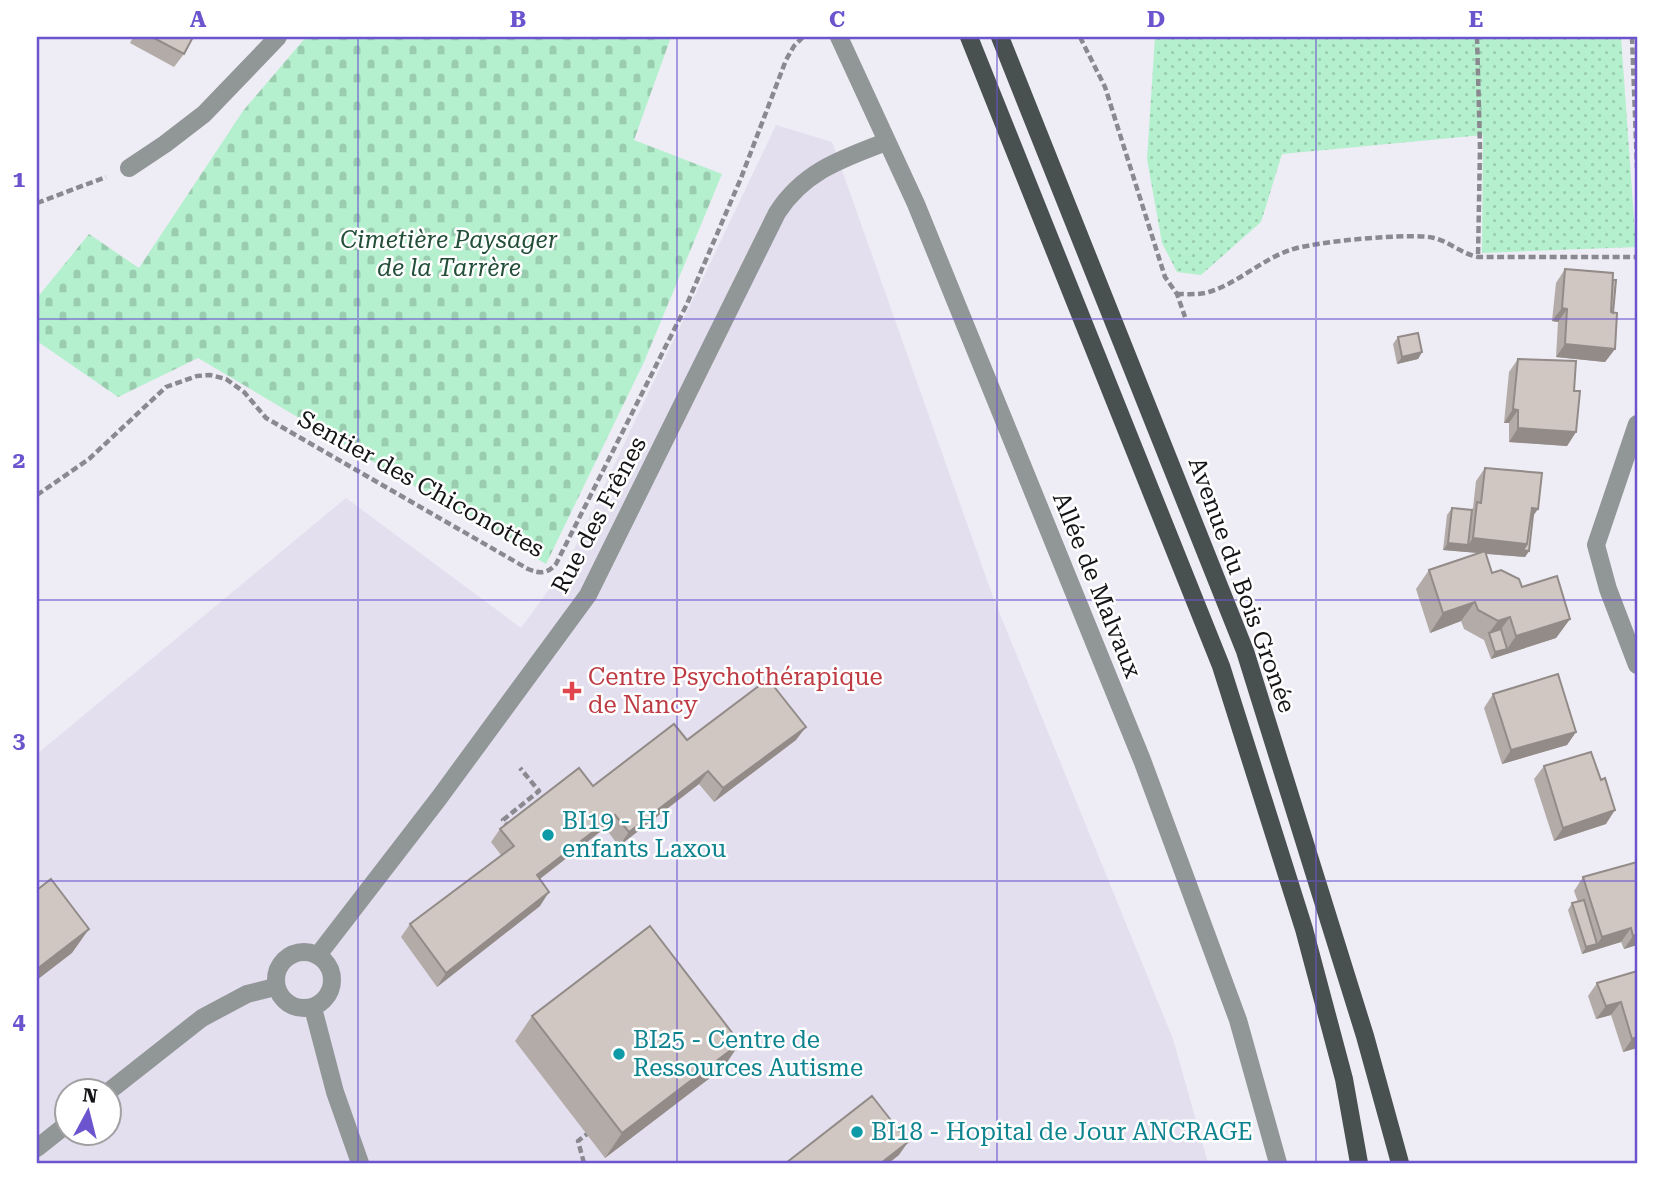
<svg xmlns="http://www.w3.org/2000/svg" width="1674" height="1200" font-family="'Roboto Serif',serif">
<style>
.built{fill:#e3dfef;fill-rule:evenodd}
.green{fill:url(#green-dots)}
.cemetery{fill:url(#cemetery-stones)}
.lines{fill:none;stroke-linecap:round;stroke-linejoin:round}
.path{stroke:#8a898f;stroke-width:4.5;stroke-dasharray:7 3.5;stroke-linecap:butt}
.minor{stroke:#919696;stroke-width:18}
.major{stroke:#485050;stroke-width:18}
.wall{fill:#b3aba7}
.shaded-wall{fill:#928b88}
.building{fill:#d0c7c2;stroke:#928b88;stroke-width:2}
.grid{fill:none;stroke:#6b54ce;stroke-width:2;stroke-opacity:0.55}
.health-dot{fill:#e0444e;stroke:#fff;stroke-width:2.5}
.culture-dot{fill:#0f9aa8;stroke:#fff;stroke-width:2.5}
.labels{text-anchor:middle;stroke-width:5;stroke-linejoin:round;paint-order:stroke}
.park-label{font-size:24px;font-style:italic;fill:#234f39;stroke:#fff}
.street-label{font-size:24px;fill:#151417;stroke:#fff}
.health-label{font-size:24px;fill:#be3a42;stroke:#fff;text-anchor:start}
.culture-label{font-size:24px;fill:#0d838f;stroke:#fff;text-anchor:start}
.neatline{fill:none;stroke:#6b54ce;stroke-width:2.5}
.grid-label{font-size:23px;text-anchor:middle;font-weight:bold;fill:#6b54ce}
</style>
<defs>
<pattern id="green-dots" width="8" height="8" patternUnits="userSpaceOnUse" patternTransform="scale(1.75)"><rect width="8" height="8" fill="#b4f0cd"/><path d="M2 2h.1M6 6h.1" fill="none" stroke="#9acdaf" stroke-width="1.8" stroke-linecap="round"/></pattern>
<pattern id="cemetery-stones" width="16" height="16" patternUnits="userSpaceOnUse" patternTransform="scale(1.75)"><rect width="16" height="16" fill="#b4f0cd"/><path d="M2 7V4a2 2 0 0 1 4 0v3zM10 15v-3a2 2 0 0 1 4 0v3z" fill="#9acdaf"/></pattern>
</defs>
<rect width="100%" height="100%" fill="#eeecf5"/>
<path class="built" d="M776,125L832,142L993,597L1173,1039L1208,1163H37V754L346,498L521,628L566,566ZM66,1092H108V1134H66Z"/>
<path class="green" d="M1155,37H1621L1636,247L1482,253L1483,135L1282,154L1261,222L1201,275L1177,272L1162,243L1147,159Z"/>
<path class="cemetery" d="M306,37H671L634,140L722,174L644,362L546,564L198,358L118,397L37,341V298L89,234L139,268L243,111Z"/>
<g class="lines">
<path class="path" d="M1080,37L1105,87L1165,277L1177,294L1185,317
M1477,37L1480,148L1478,257
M1632,37L1637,168
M37,203L106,177
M1177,294C1187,294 1199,295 1209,292C1238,283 1261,260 1290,250C1311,242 1414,232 1434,238C1450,242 1462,254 1478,257H1637
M37,495L89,459L166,387L197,376L210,375L226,379L244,392L266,418L528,569C540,574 547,574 556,564L687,304L741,178L786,60L794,46L803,37
M510,828L503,820L539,791L520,768
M584,1163L578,1141L587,1134"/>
<path class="minor" d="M839,37L916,204L1142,760L1238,1020L1278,1163
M129,168L165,144L204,114L278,37
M1637,424L1596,545L1608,589L1637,665
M276 980a28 28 0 1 1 56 0a28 28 0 1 1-56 0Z
M318,955L439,798L588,595L777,213C803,172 841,159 886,142
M313,1008L335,1092L360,1163
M108,1092L202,1018L247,994L275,987
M37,1148L66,1125"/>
<path class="major" d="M969,37L1221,666L1304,929L1344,1079L1359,1163
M1000,37L1245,651L1365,1036L1400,1163"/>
</g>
<path class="wall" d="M133,37H193L184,54L174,67L130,43Z
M1565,269L1613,313L1615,349L1605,362L1556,357L1558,322L1552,321L1556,283Z
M1398,337L1422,352L1418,359L1397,364L1393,344Z
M1518,359L1574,391L1576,432L1567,446L1509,442V423H1504L1509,372Z
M1485,468L1538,509L1533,515L1529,551L1525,557L1486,554L1492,573L1522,587L1570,619L1556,638L1491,659L1484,640L1464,629L1461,621L1430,633L1416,589L1429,570L1479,553L1443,550L1447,515L1452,508L1471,510L1473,508L1476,481Z
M1493,694L1576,732L1567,745L1502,764L1484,708Z
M796,740L714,802L699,784L619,846L605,828L540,879V906L437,987L401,937L410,924L501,855L491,842L500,829L593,786Z
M1544,766L1606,824L1554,841L1534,779Z
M1637,862V945L1624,949L1621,942L1582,954L1568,910L1572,903L1578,902L1574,891L1583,877Z
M1637,971V1048L1623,1052L1611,1015L1596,1019L1588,996L1597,983Z
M532,1016L740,1043L723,1068L605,1158L515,1041Z"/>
<path class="shaded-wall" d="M1562,308L1567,309L1558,322L1552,321Z
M1565,344L1615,349L1605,362L1556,357Z
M1422,352L1418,359L1397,364L1402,357Z
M1513,409L1518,410L1509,423H1504Z
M1518,428L1576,432L1567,446L1509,442Z
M1532,508L1538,509L1529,522Z
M1473,538L1527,544L1529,551L1525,557L1443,550L1448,543L1468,545Z
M1475,602L1461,621L1430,633L1443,613Z
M1510,617L1496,636L1489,633L1498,621Z
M1570,619L1556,638L1491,659L1495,652L1507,649L1516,636Z
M806,727L796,740L714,802L723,788Z
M1576,732L1567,745L1502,764L1511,750Z
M708,771L699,784L619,846L629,832Z
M1615,810L1606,824L1554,841L1563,828Z
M615,815L605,828L528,888L537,875Z
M549,892L540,906L437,987L446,973Z
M1631,928L1621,942L1582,954L1586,947L1597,944L1602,937Z
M89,929L72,953L37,980V969Z
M1637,935V945L1624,949L1633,936Z
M1621,1002L1611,1015L1596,1019L1606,1006Z
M1637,1037V1048L1623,1052L1632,1039Z
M740,1043L723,1068L605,1158L622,1133Z
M908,1142L899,1155L889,1163H881Z"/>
<path class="building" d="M152,37H193L184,54Z
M1565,269L1613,273L1611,312L1617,313L1615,349L1565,344L1567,309L1562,308Z
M1613,280H1616L1613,313L1611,312Z
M1418,333L1422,352L1402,357L1398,337Z
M1518,359L1576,361L1574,391H1580L1576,432L1518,428V410L1513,409Z
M1485,468L1542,473L1538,509L1532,508L1527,544L1473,538L1477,502L1481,503Z
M1452,508L1472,510L1468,545L1448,543Z
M1531,515H1533L1529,551L1523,550L1527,544Z
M1485,551L1492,573L1501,570L1519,579L1522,587L1557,576L1570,619L1516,636L1510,617L1498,621L1478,610L1475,602L1443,613L1429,570Z
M1501,629L1507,649L1495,652L1489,633Z
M1558,674L1576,732L1511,750L1493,694Z
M768,679L806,727L723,788L708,771L629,832L615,815L537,875L549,892L446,973L410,924L514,846L500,829L579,768L593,786L674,724L687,740Z
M1591,752L1601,780L1605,778L1615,810L1563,828L1544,766Z
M1637,862V935L1633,936L1631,928L1602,937L1583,877Z
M51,879L89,929L37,969V890Z
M1584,900L1597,944L1586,947L1572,903Z
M650,926L740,1043L622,1133L532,1016Z
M1637,971V1037L1632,1039L1621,1002L1606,1006L1597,983Z
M872,1096L908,1142L881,1163H786Z"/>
<path class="grid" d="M358,37V1163M677,37V1163M997,37V1163M1316,37V1163M37,319H1637M37,600H1637M37,881H1637"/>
<path class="health-dot" d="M568.5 680.5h7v7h7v7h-7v7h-7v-7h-7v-7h7z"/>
<g class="culture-dot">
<circle cx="548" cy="835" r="7"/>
<circle cx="619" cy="1054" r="7"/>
<circle cx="857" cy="1132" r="7"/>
</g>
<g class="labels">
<g class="park-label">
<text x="449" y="248">Cimetière Paysager<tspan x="449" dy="28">de la Tarrère</tspan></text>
</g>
<g class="street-label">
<text transform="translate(421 484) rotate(29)" y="8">Sentier des Chiconottes</text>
<text transform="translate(599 515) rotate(-62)" y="8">Rue des Frênes</text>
<text transform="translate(1097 585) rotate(68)" y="8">Allée de Malvaux</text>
<text transform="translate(1242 585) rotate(70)" y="8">Avenue du Bois Gronée</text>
</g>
<g class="health-label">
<text x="588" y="685">Centre Psychothérapique<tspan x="588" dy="28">de Nancy</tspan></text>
</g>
<g class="culture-label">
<text x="562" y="829">BI19 - HJ<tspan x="562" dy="28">enfants Laxou</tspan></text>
<text x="633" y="1048">BI25 - Centre de<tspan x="633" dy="28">Ressources Autisme</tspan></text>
<text x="871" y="1140">BI18 - Hopital de Jour ANCRAGE</text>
</g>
</g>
<rect width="1674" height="1200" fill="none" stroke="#ffffff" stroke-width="77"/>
<g transform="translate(88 1112) rotate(7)"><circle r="33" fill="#ffffff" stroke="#a1a1a2" stroke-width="2"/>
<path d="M0-5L12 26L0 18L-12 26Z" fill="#6b54ce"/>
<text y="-10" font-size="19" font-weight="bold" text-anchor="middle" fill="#151417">N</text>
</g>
<rect x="38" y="38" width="1598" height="1124" class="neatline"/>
<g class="grid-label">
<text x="198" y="27">A</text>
<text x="518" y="27">B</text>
<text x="837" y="27">C</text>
<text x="1156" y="27">D</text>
<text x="1476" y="27">E</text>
<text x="19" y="187">1</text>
<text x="19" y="468">2</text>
<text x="19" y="748">3</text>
<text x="19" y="1029">4</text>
</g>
</svg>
